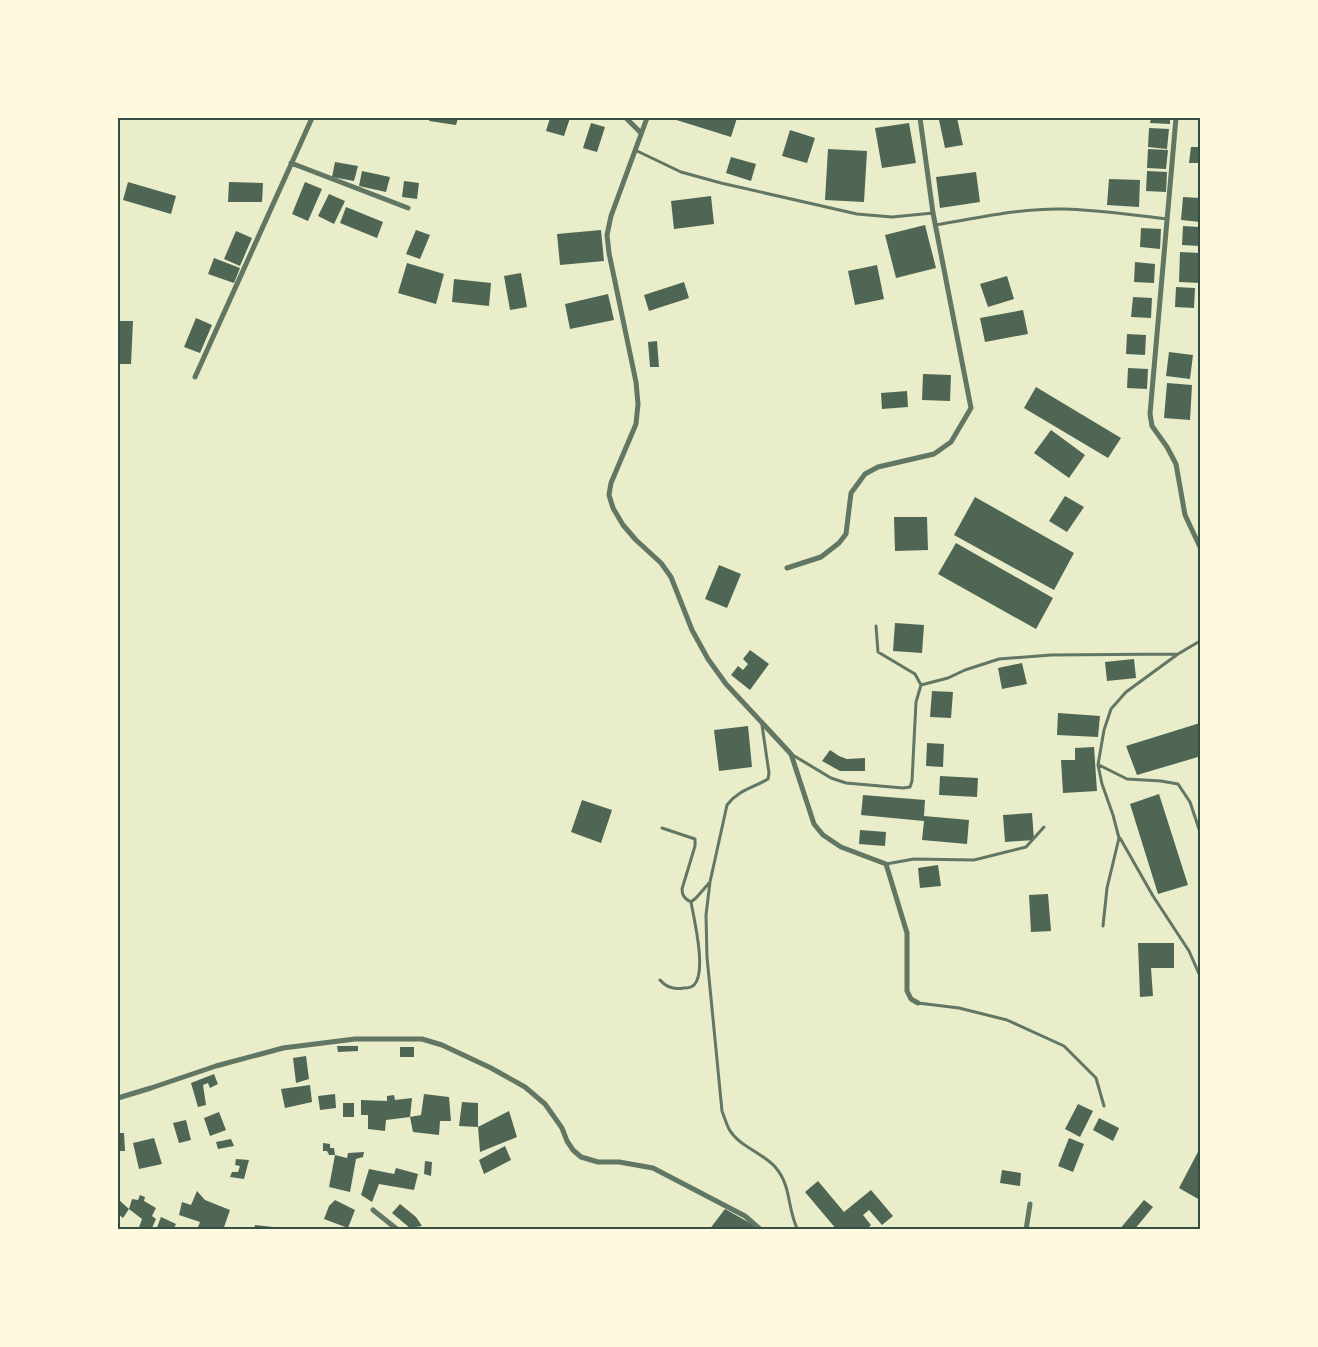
<svg xmlns="http://www.w3.org/2000/svg" width="1318" height="1347" font-family="Commissioner,sans-serif">
<style>
.building{fill:#4f6655}
.lines{fill:none;stroke-linecap:round;stroke-linejoin:round}
.service{stroke:#617663;stroke-width:3}
.minor{stroke:#617663;stroke-width:5}
.neatline{fill:none;stroke:#344e41;stroke-width:2}
</style>
<rect width="100%" height="100%" fill="#e9edc9"/>
<path class="building" d="M430,118H458L456,125L429,121Z
M550,118H570L564,136L546,131Z
M670,118H737L731,137Z
M951,118H957L963,145L945,148L939,120Z
M1151,118H1170V124L1150,123Z
M591,123L605,127L597,152L583,148Z
M909,123L916,163L882,168L875,128Z
M1149,128L1169,129L1167,149L1148,147Z
M790,130L815,138L807,163L782,156Z
M1191,147H1200V163H1189Z
M828,149L867,151L864,202L825,200Z
M1148,149L1168,150L1166,169L1147,168Z
M731,157L756,164L751,181L726,173Z
M335,162L358,166L354,181L332,177Z
M362,171L390,177L386,192L359,186Z
M1147,171L1167,172L1166,192L1146,191Z
M976,172L980,202L940,208L936,177Z
M1109,179L1140,180L1139,207L1107,205Z
M404,181L419,183L417,199L402,197Z
M128,182L176,196L171,214L123,200Z
M229,182L263,183L262,202H228Z
M305,182L322,189L308,221L292,214Z
M329,194L345,201L334,224L318,216Z
M711,196L714,224L674,229L671,201Z
M1183,197L1200,198V222L1181,220Z
M346,207L383,222L377,238L340,223Z
M925,225L936,268L896,278L885,235Z
M1183,226L1200,227V246L1182,245Z
M1141,228L1161,229L1160,249L1140,247Z
M416,230L430,235L420,259L406,254Z
M601,230L604,261L560,265L557,234Z
M236,231L252,238L240,266L224,259Z
M1180,252L1200,253V283L1179,282Z
M214,258L240,268L234,283L208,274Z
M1135,262L1155,264L1154,283L1134,282Z
M407,263L444,274L436,304L398,293Z
M877,265L884,299L855,305L848,271Z
M521,273L527,307L510,310L504,276Z
M1007,276L1014,299L988,307L980,284Z
M454,279L491,283L489,306L452,302Z
M684,282L689,298L649,311L644,295Z
M1176,287L1195,288L1194,308L1175,307Z
M608,294L614,320L570,329L565,304Z
M1133,297L1152,298L1151,318L1131,317Z
M1023,310L1028,334L985,342L980,318Z
M196,318L212,325L200,353L184,347Z
M118,321H133L131,364H118Z
M1127,334L1146,335L1145,355L1126,354Z
M657,341L659,367H650L648,342Z
M1169,352L1193,355L1190,379L1166,376Z
M1128,368L1148,369L1147,389L1127,388Z
M923,374L951,375L950,401L922,400Z
M1167,383L1192,385L1190,420L1164,418Z
M1036,387L1121,438L1108,458L1024,408Z
M907,391L908,407L882,409L881,393Z
M1051,430L1085,455L1069,478L1034,453Z
M1065,496L1084,507L1067,532L1049,521Z
M975,497L1074,553L1054,590L954,535Z
M894,517H927L928,550L895,551Z
M956,543L1053,598L1036,629L938,574Z
M719,565L741,574L727,608L705,599Z
M895,623L924,625L922,653L893,651Z
M750,650L769,664L750,690L731,675L738,666L743,670L748,664L743,659Z
M1134,659L1136,678L1107,681L1105,662Z
M1022,663L1027,684L1002,689L998,668Z
M932,691L953,692L951,718L930,717Z
M1058,713L1100,716L1098,737L1057,735Z
M1200,723V764L1198,757L1137,775L1126,746Z
M748,726L752,767L719,771L714,730Z
M927,743L944,744L943,767L926,766Z
M1094,747L1097,791L1063,793L1061,760H1075V748Z
M830,750L839,756L847,759L865,758V771H840L822,761Z
M940,776L978,778L977,797L939,795Z
M1159,794L1188,885L1158,894L1130,804Z
M863,795L925,800L924,816L969,820L967,844L922,840L924,821L861,815Z
M582,800L612,810L601,843L571,832Z
M1032,813L1034,840L1005,842L1003,815Z
M860,830L886,832L885,846L859,844Z
M938,865L941,886L920,888L918,868Z
M1048,894L1051,931L1031,932L1029,895Z
M1138,943H1174V968H1151L1153,996L1140,997Z
M337,1046H358V1051L338,1052Z
M400,1047H414V1057H400Z
M306,1056L309,1079L296,1083L293,1058Z
M214,1074L218,1084L210,1088L208,1083L203,1085L206,1105L198,1107L191,1083Z
M310,1085L312,1102L285,1108L281,1089Z
M335,1094L336,1108L320,1110L318,1096Z
M424,1094L449,1097L451,1121H440L439,1135L413,1132L410,1117L386,1120L385,1131L368,1129V1115H361V1100L387,1101V1096L394,1095L395,1100L412,1098L410,1117L421,1115Z
M462,1102L478,1103V1127L459,1126Z
M343,1103H354V1117H343Z
M1078,1104L1093,1111L1080,1137L1065,1129Z
M509,1111L517,1137L480,1152L478,1127Z
M219,1112L226,1130L210,1136L204,1118Z
M1099,1118L1119,1128L1113,1141L1093,1130Z
M186,1120L191,1140L179,1143L173,1123Z
M118,1133H124L125,1151H118Z
M154,1138L162,1164L139,1169L133,1143Z
M1069,1138L1084,1144L1073,1172L1058,1166Z
M231,1139L234,1146L218,1149L216,1142Z
M323,1143L330,1144V1148H334L335,1155L347,1158L348,1153L364,1152L363,1157L356,1159L350,1192L329,1187L335,1155H329L327,1151H323Z
M505,1146L511,1160L484,1174L479,1160Z
M1200,1148V1200L1179,1188Z
M236,1159L249,1160L244,1179L230,1177L232,1172H238L240,1166L235,1165Z
M425,1161L432,1162L431,1176L424,1174Z
M396,1168L418,1174L414,1190L379,1184L372,1202L361,1195L369,1169L394,1174Z
M1002,1170L1021,1173L1020,1186L1000,1183Z
M818,1181L844,1212L871,1190L893,1216L882,1225L869,1210L863,1215L871,1225L866,1230H837L805,1192Z
M197,1191L205,1200L230,1210L223,1230H197L200,1222L179,1215L182,1202L191,1205Z
M140,1195L145,1197L144,1201L156,1208L152,1216L156,1219L151,1230H138L142,1219L129,1209L123,1218L118,1214V1199L129,1209L132,1199L138,1200Z
M335,1200L355,1210L348,1228L324,1219L329,1206Z
M1144,1200L1153,1207L1134,1230H1119Z
M400,1204L416,1217L422,1226L410,1228L392,1213Z
M725,1209L757,1227L754,1230H709Z
M161,1217L176,1224L173,1230H156Z
M255,1225L273,1227V1230H254Z"/>
<g class="lines">
<path class="service" d="M635,150L681,172L721,183L857,214L892,217L933,213
M935,225C978,218 1021,208 1064,209C1099,210 1133,215 1167,219
M876,626L878,652L915,674L921,685
M762,725L769,773L768,779C753,788 738,790 727,805L710,882L706,915L707,957L722,1111C724,1116 726,1123 729,1129C739,1147 764,1153 776,1168C792,1187 787,1210 798,1230
M791,754L831,778L846,783L903,788L910,787L912,781L916,702L921,685L948,678L965,670L999,659L1051,655L1178,654
M1099,765L1127,779L1161,781L1178,784L1190,802L1200,832
M662,828L695,839V846L682,889C682,896 685,899 691,902L696,898L710,882
M1120,838L1153,896L1189,951L1200,976
M886,864L914,859L974,860L1026,847L1044,827
M1103,926L1107,888L1119,838L1113,815L1102,784L1098,765L1104,730L1111,709L1126,692L1178,654L1200,641
M660,980C666,987 674,990 684,988C687,988 691,988 694,985C707,972 694,919 691,902
M918,1003L959,1008L1007,1020L1064,1046L1096,1078L1104,1106"/>
<path class="minor" d="M626,118L641,133
M647,118L611,216L607,235L609,253L636,382L638,404L636,424L611,483L609,495L613,508L623,525L636,540L661,563L671,577L692,630L708,659L726,684L791,754L814,824L823,835L841,847L886,864L907,933V991L911,999L918,1003
M1176,118L1150,414L1152,426L1167,447L1176,464L1185,515L1200,547
M291,163L408,208
M195,377L312,118
M787,568L821,557L839,543L846,534L851,493L865,474L878,467L934,454L951,442L971,408L933,213L920,118
M118,1098L151,1088L216,1066L283,1048L355,1039H422L442,1045L491,1068L525,1087L545,1104L562,1128L567,1141L573,1150L581,1157L598,1162H619L653,1168L745,1216L761,1230
M373,1210L398,1230
M1026,1230L1030,1204"/>
</g>
<rect width="1318" height="1347" fill="none" stroke="#fefae0" stroke-width="238"/>
<rect x="119" y="119" width="1080" height="1109" class="neatline"/>
</svg>
